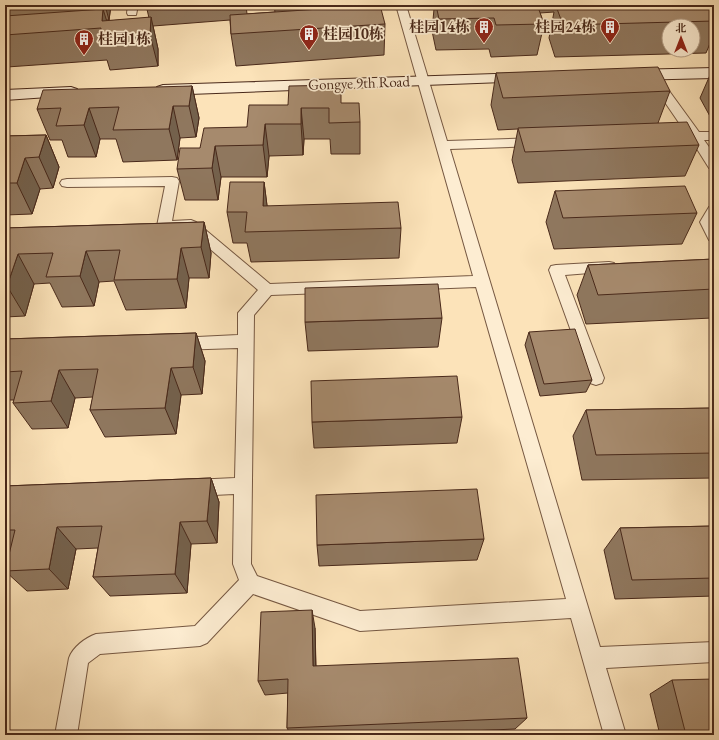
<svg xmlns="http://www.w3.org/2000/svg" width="719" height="740" font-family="'EB Garamond','Noto Serif SC',serif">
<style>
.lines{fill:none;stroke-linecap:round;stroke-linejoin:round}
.lane-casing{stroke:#765842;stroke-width:2}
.secondary-casing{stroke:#49291a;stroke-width:2}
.lane{fill:#fdedd2;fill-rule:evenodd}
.secondary{fill:#fdedd2;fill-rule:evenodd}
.wall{fill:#8f775e;stroke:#49291a;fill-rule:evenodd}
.shaded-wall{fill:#74614c;stroke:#49291a}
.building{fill:#a68a6d;stroke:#49291a}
.labels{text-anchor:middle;stroke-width:3.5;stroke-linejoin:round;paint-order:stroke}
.far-poi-label{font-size:15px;font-weight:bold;fill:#49291a;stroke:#fdedd2;text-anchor:end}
.far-street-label{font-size:15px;fill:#49291a;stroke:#fdedd2}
</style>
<rect width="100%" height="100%" fill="#fce3b9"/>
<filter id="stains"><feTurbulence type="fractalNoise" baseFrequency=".005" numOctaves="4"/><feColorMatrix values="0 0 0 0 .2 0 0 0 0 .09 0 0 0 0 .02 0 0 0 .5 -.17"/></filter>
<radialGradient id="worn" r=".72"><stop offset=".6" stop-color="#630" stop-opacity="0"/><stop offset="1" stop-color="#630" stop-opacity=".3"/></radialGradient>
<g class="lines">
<defs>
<path id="lane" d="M128,5H138L136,15H128L127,13Z
M396,5H406L447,141L537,138L541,139L543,142L541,145L537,146L450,149L600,647L714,642V662L606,668L626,735H604L571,618L360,631L253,594L207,643L200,646L100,654L88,663L77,735H55L69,658C73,647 85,638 96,634L195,626L239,580L233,564L234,494L193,496L187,494L184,488L187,482L193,480L235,478L238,348L177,350L171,348L169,344L171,340L177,338L238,335V313L258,290L188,230L164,231L159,229L157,226L165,186L67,187L62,186L60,183L62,180L67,179L172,177L177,178L179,181L172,221L191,220L196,222L270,284L473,276ZM476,287L566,599L360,611L257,576L251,564L254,315L271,295Z
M655,76L659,77L699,132H714V140H704L714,154V169L709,168L692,141L670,140L668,137L670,134L686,133L649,79L651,77Z
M714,205V241L709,240L700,222L709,207Z
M609,262L614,263L616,267L614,271L565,275L604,378L602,383L596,385L590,383L588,378L549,270L551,266L556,265Z"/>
<path id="secondary" d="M714,68V78L631,80L625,78L623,75L625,72L631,70Z
M525,73L531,75L533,78L531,81L163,95L157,93L155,90L157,87L163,85Z
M71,87L77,89L79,92L77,95L5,100V90Z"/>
</defs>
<use href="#lane" class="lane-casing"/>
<use href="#secondary" class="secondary-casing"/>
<use href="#lane" class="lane"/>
<use href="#secondary" class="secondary"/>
</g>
<path class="wall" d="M5,5H111L109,20H106L107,21L149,18L146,5H246L247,14L275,12L274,5H370V6L385,24L384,55L236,66L231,34L230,20L153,26L158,49V66L110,70L107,60L7,67L5,62V16H7L5,11Z
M421,5H563L562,6L714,12V34L706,53L555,57L549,38L554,12L540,13L544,24L537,55L491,57L489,49L436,50L432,31L434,9H422ZM491,7H516L491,8ZM669,26H693V50H669Z
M714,66V120H712L700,98Z
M496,73L670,91L658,123L699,145L685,176L518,183L512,160L518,129L498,130L491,105Z
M192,86L199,118L196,137L180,138L177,160L123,162L116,139H100L96,157H68L62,140H50L37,109Z
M341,103L360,122V154H331L330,139H304L303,155L269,156L267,177H221L218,200H185L177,169L200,148L247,127L288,105Z
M46,135L59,167L53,188L40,189L32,214L5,215V136Z
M264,182L267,206L401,228L399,258L251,262L247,243H233L227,212Z
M555,191L697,213L682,244L554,249L546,222Z
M204,222L211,253L209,278H189L186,308L126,310L114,281L99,282L94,306L62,307L50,283L34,284L25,316L5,317V228Z
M714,259V315L712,318L586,324L577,295L588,265Z
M442,318L438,347L308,351L305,322Z
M529,332L592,380L586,392L540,396L525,345Z
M196,333L205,361L202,394L181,395L176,434L105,437L90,410L93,397L75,398L68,428L32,429L13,403L14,400H9L5,394V339Z
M714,408V478L582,480L573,436L586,410Z
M462,417L457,443L314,448L312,422Z
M211,478L219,502L217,543L191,544L187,593L110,596L93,577L98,548L76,549L68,589L27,591L5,571L9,552L5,553V486Z
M714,526V596L615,599L604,550L620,528Z
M484,539L477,560L319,566L317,545Z
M315,628L316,666L527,718L515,729L378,735H291L287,728L288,693L265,695L258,681Z
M672,680L714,735H660L650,694Z"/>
<path class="shaded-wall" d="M105,5H111L109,20Z
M103,9L112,38L102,21Z
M151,17L158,49V66L150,35Z
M192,86L199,118L196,137L189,106Z
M173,106L180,138L177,160L169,129Z
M89,108L100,139L96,157L84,125Z
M301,108L304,139L303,155L301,124Z
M265,124L269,156L267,177L263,145Z
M46,135L59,167L53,188L39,157Z
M215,146L221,177L218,200L212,168Z
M25,158L40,189L32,214L17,183Z
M264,182L268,213L263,206Z
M204,222L211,253L209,278L201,247Z
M181,248L189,278L186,308L177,279Z
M86,251L99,282L94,306L80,276Z
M18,254L34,284L25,316L7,286Z
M196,333L205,361L202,394L193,367Z
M171,368L181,395L176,434L165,408Z
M59,370L75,398L68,428L51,401Z
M211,478L219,502L217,543L207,521Z
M180,522L191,544L187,593L175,574Z
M57,527L76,549L68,589L49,569Z
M312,610L315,628L316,681L313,666Z"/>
<path class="building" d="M380,5L385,24L231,34L230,15Z
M436,5H490L491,8L538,7L544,24L496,25L494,18L439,19Z
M615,5H710L714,12V21L563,25L556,6Z
M103,9L102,21L151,17L150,35L100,38L101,28L5,35V16Z
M658,67L670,91L503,98L496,73Z
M341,85V103H359L360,122L329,123V108H301V124H265L263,145L215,146L212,168L177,169L180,148H200L204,128L247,127L249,105H288L289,86Z
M192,86L189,106H173L169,129L113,130L119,107L89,108L84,125L56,126L61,108L37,109L43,90Z
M687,122L699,145L525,152L518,128Z
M46,135L39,157L25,158L17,183H5V136Z
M230,182H264L263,206L398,202L401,228L245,232L247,212H227Z
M685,186L697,213L563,218L555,191Z
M204,222L201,247L181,248L177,279L114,280L120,250L86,251L80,276L46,277L53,253L18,254L7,286H5V228Z
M714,259V289L598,295L588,265Z
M438,284L442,318L305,322V288Z
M575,329L592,380L544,384L529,332Z
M196,333L193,367L171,368L165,408L90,410L98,369L59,370L51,401L13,403L22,371L5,372V339Z
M457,376L462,417L312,422L311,381Z
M714,408V453L596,455L586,410Z
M211,478L207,521L180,522L175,574L93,577L102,526L57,527L49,569L5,571L15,530H5V486Z
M477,489L484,539L317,545L316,495Z
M714,526V578L632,580L620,528Z
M312,610L313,666L518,658L527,718L287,728L288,679L258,681L261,612Z
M714,679V735H686L672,680Z"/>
<defs>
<symbol id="building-pin" viewBox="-11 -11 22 30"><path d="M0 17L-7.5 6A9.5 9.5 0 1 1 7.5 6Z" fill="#8f2418" stroke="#fdedd2"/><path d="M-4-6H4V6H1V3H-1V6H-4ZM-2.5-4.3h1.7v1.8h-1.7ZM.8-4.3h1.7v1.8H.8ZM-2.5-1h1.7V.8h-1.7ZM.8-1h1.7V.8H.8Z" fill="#fff"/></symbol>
</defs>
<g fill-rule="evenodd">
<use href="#building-pin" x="473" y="16" width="22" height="30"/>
<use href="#building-pin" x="599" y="16" width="22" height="30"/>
<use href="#building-pin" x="298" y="23" width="22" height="30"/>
<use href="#building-pin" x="73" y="28" width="22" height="30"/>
</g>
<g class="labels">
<g class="far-poi-label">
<text x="470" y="32">桂园14栋</text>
<text x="596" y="32">桂园24栋</text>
<text x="323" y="39" text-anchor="start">桂园10栋</text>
<text x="98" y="44" text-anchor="start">桂园1栋</text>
</g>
<g class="far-street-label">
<text transform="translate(359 83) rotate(-2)" y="5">Gongye 9th Road</text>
</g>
</g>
<rect width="719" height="740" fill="none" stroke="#fce3b9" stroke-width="20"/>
<rect x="6" y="6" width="707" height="728" fill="none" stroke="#49291a" stroke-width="2"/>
<rect x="10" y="10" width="699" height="720" fill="none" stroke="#49291a"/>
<g transform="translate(681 38)"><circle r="19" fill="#fdedd2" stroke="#b59f88"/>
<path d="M0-3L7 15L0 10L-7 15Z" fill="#8f2418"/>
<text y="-6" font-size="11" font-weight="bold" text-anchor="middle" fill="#49291a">北</text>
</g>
<rect width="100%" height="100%" filter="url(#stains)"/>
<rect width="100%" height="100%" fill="url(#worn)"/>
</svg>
